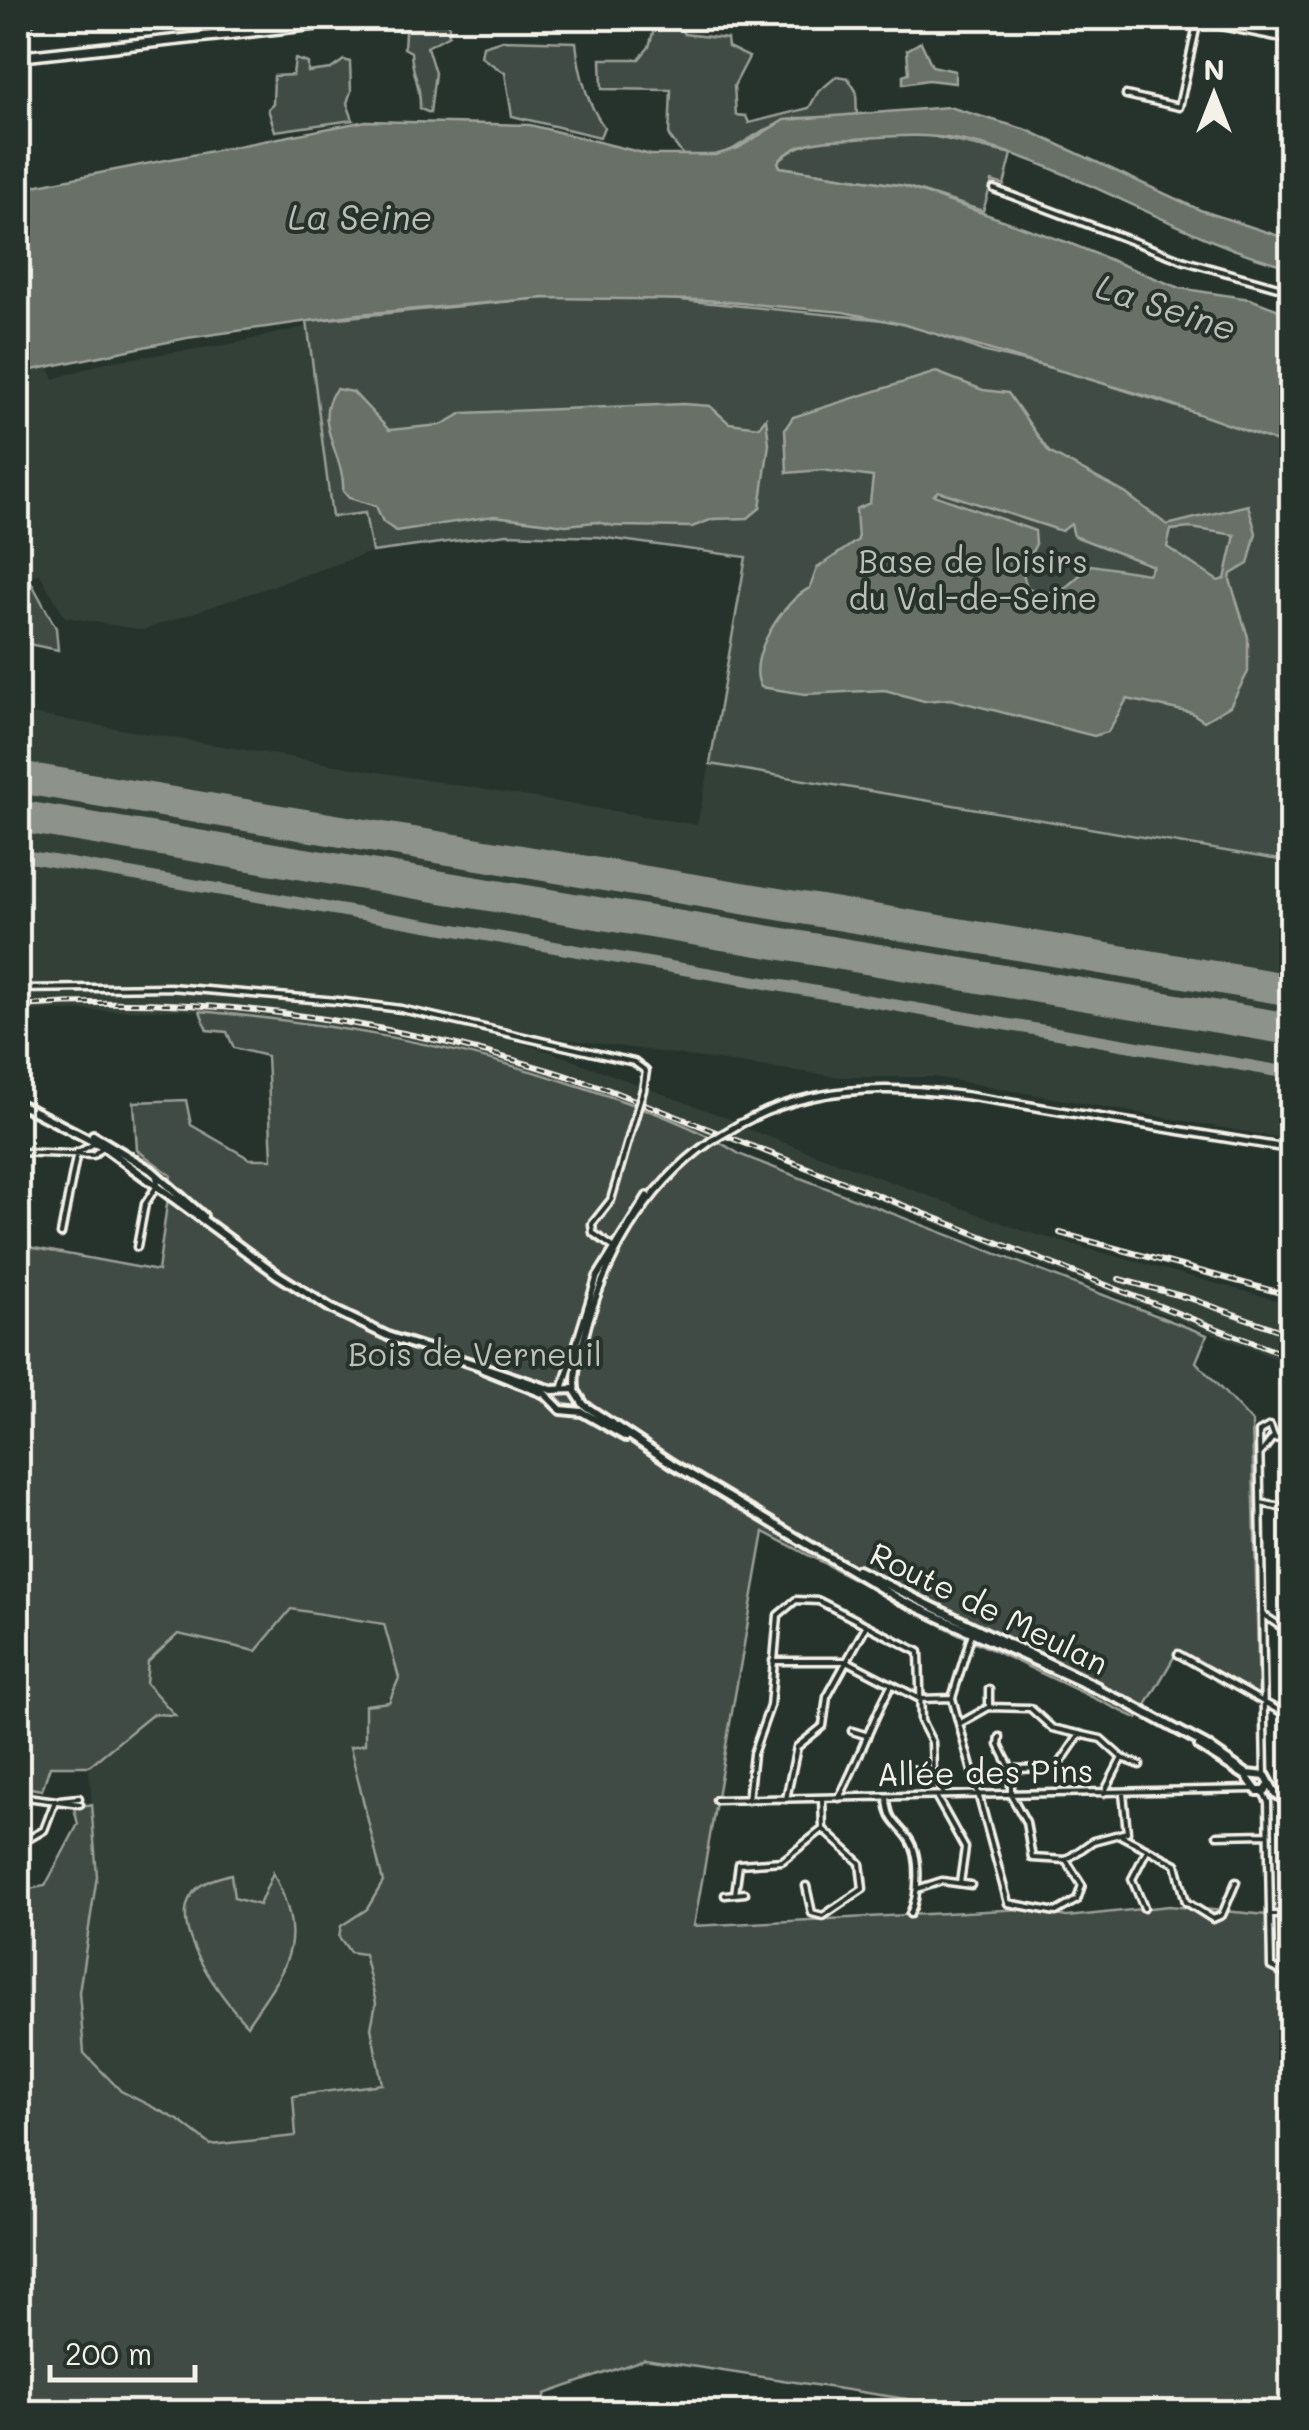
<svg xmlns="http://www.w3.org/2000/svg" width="1309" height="2430" font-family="Mali,sans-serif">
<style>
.built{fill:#333f39}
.green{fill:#414b45;stroke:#9a9e96;stroke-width:2.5}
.water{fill:#676f68;stroke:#9fa39b;stroke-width:2.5;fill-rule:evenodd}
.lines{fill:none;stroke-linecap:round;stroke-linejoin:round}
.taxiway{stroke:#8d928a;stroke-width:12}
.runway{stroke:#8d928a;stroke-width:32}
.minor-casing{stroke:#f4f1e8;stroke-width:11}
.tertiary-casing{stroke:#f4f1e8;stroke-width:12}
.secondary-casing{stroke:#f4f1e8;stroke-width:14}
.primary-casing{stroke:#f4f1e8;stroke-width:15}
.minor{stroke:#26332d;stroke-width:4}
.tertiary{stroke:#26332d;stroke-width:5}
.secondary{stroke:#26332d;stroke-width:6}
.primary{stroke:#26332d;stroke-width:8}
.rail-casing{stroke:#f4f1e8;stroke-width:6}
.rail{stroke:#26332d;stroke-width:2.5;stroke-dasharray:8;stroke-linecap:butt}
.minor-bridge-casing{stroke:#f4f1e8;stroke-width:11;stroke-linecap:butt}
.tertiary-bridge-casing{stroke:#f4f1e8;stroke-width:12;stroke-linecap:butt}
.minor-bridge{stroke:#26332d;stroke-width:4}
.tertiary-bridge{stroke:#26332d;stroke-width:5}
.labels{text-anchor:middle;stroke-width:8;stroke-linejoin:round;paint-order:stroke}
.park-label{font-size:32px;fill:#bebfb7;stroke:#26332d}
.street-label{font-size:32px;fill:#f4f1e8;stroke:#26332d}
.water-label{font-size:35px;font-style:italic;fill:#bcbdb5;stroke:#26332d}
</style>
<rect width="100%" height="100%" fill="#26332d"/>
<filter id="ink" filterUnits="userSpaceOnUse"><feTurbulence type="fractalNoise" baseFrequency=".01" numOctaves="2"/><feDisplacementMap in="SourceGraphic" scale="20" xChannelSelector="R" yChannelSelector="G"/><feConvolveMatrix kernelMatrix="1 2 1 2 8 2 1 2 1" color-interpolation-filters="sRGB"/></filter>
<g filter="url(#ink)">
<path class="built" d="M309,326L332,516L365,513L372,552L143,630L65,617L39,573L18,581V373L47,364L54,379L106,362L231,344Z
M18,712L697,825L710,764L1291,862V1140L935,1077H840L523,1033L360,999L138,984L18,987Z
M90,989L296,999L460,1026L551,1052L735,1121L710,1135L525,1068L369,1030L181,1010L18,1011V992Z
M742,1127L1027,1232L1291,1304V1365L723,1138Z
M291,1609L384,1624L399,1678L365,1744L350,1747L383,1882L367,1909L341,1926L350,1952L363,1954L376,2003L371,2029L383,2084L294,2096L297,2136L211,2145L180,2121L121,2091L84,2053L79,1992L97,1876L89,1766L153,1714H174L146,1683L148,1662L178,1634L256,1651Z"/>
<path class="green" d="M406,18H449V35L427,47L435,73L430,113L420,109C421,82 412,76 411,52L404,48Z
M657,18H674L684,34L727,39L728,47L749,57L734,86L736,115L746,116L749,123L809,108L818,92L837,76L848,78L856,91L857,117L795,118L762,131L725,154L685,158L669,136L671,90L602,89L601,59H639L649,47Z
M502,40L576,42C579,73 586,102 604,127L600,137L512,116L505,73L481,57L483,46Z
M295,59L308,63V72L331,69L344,60L350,62L351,91L347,103L353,120L275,131L268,109L273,104L274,76L293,75Z
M927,135L1012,154L1004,185L992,181L983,211L904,186L780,167L778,162C810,127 883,137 927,135Z
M640,296L905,322L982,351L1064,371L1291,443V862L710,764L746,557L599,537L507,534L372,552L365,513L332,517L307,321L544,298Z
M31,582L56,628L58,650L18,642V585Z
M200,1011C336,1024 458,1045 588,1089C641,1107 694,1125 741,1155L1207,1335L1196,1362L1252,1422L1259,1698L1177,1652L1138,1719L952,1631L764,1532L694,1926L1024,1909L1067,1917L1169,1906L1267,1915V1969L1291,1983V2412H955L952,2406L645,2359L545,2394L546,2412H18V2032L27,2023L18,2017V1891L45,1886L78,1824L74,1808L91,1804L97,1876L79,1992L84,2053L121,2091L180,2121L211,2145L296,2136L293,2096L382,2084L371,2028L376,2003L364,1954L350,1952L339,1937L341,1926L367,1909L383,1882L350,1747L365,1744V1705L389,1702L399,1678L384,1624L291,1609L256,1651L178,1634L148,1662L146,1683L175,1715L153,1714L89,1766H50L42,1790L18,1786V1245L158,1271L171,1175L137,1150L134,1102L186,1100L191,1125L250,1159H272L267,1056L234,1048L227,1032L207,1030Z
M273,1873C309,1943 288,1965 247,2025C224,2001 169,1930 191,1896C199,1882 216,1878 231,1874L234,1898L259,1905Z"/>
<path class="water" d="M921,42L932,66L955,71V83L928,80L903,84V75L909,73L907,50Z
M949,107L1027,130L1200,210L1291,240V267C1173,240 1040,140 924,136C902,135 878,137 855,139C827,140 797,139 778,162L780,167L904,186L1069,243L1179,288L1250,299L1287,313L1292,324L1291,447L1160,400L902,324L843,312L705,300L544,298L359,314L187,338L18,373V189L366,121L530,125L651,155H715L738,148L784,120Z
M936,372L983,390L1008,393L1049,452L1125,493L1167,525L1248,505L1256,533L1248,564L1231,574L1230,580L1248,637V672L1230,706L1204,721L1192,713L1127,699L1108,732L1094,736L950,699L924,701L885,690L805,694L761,687C745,658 785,599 810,588L817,568L858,540L856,509L870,503L873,477L822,470L787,473L785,429L793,417ZM938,491L1062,531L1071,524L1074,536L1153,566L1148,574L1091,565L1063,590L1041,594L1027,587L1022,571L1036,544L1035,531L934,495ZM1191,528L1235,535L1225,579L1218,581L1167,547L1171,530Z
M336,389L353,392L389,430L441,425L463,413L684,404L710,406L729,423L759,427L766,418L769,444L760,508L748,518L713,519L692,527L614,526L596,522L566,525L494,516L396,531L383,522L376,506L349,498L343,491C346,457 310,421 336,389Z"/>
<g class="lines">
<path class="taxiway" d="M18,855L1278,1071L1292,1068
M1290,1029H1292"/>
<path class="runway" d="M18,777L1292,990
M18,816L1290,1029"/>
<defs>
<path id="minor" d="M1255,31L1260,18
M1126,95L1179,107L1198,20
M994,189L1185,261L1292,291
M18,989L170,987L337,1001L401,1009L634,1062L646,1071L643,1090
M18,1152L93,1155L104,1146
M79,1152L97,1142
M61,1234L77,1152
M137,1247L145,1204L158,1184L156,1177
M613,1247L593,1233L592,1224L611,1200L638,1107
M1271,1439L1292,1437
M1260,1454L1274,1436L1270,1426L1259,1432L1265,1776
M1260,1503L1292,1509
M1262,1614L1292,1634
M972,1633L952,1698L1008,1903L1056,1912L1077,1900L1082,1885L1066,1860
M1178,1654L1292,1718
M773,1661H847L920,1699L952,1698
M989,1689V1707
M959,1724L989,1707L1030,1708L1052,1728L1101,1739L1122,1758L1140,1765
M852,1731L865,1735
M1080,1734L1057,1768L1011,1769V1795L1026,1822L1032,1858L1066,1860L1093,1841L1127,1832L1123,1793
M1000,1737L999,1745L1011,1769
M908,1769L933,1772
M1263,1792L1268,1802L1271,1967L1292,1977
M1104,1793L1122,1758
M18,1796L80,1804
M936,1796L965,1848L960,1883
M887,1797C888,1822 896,1821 909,1839C921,1856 919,1896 910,1914
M839,1798C859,1760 870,1724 891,1686
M786,1799L797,1747L823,1726L827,1697L865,1628
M60,1800L79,1798
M716,1800L1254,1789
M748,1800L753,1754L770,1706L778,1615L796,1600L819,1601L919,1652L921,1721L932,1742L933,1772L944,1795
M1217,1835L1268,1834
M1122,1836L1176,1864L1186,1902L1213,1919L1222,1915L1236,1882
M18,1845L44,1830L55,1801
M806,1886L812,1913L823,1916L863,1889L860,1863L823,1829
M917,1889L942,1881L971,1885
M735,1894L739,1864L782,1861L823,1829L822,1798
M725,1895L745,1893
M1144,1908L1132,1879L1147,1850
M1270,1915H1292"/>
<path id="tertiary" d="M18,28L35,18
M740,1124C844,1067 955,1094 1066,1112C1141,1124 1216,1137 1292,1149
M563,1388L597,1277L647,1196
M576,1388C574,1373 579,1357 583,1342C602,1262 643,1189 711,1141"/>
<path id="secondary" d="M18,1104L30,1109
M30,1109L104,1147L278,1275L332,1309L390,1337L453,1357
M93,1135L151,1170L203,1216
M450,1356L552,1390L574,1389L584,1405L671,1463L901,1600L1123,1701
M483,1369L545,1394L561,1410L582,1412L626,1437
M857,1570L1098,1687
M1122,1700L1207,1746L1247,1774L1266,1776L1275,1793L1292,1805
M1199,1746L1246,1776L1257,1791H1265L1270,1784"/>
<path id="primary" d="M1190,18L1292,38
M18,57L377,18"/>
</defs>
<use href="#minor" class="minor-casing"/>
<use href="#tertiary" class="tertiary-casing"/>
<use href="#secondary" class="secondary-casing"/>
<use href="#primary" class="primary-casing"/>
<use href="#minor" class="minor"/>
<use href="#tertiary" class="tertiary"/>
<use href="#secondary" class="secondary"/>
<use href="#primary" class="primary"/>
<defs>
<path id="rail" d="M18,1006C217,992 416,1024 604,1088L1292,1358
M1060,1233L1292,1296
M1119,1279L1192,1299L1292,1335"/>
</defs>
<use href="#rail" class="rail-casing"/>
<use href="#rail" class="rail"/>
<defs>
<path id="minor-bridge" d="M638,1106L643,1090"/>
<path id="tertiary-bridge" d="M711,1141L740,1124"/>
</defs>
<use href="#minor-bridge" class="minor-bridge-casing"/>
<use href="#tertiary-bridge" class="tertiary-bridge-casing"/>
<use href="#minor-bridge" class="minor-bridge"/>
<use href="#tertiary-bridge" class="tertiary-bridge"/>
</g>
</g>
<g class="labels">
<g class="park-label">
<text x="973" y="573">Base de loisirs<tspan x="973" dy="37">du Val-de-Seine</tspan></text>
<text x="475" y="1366">Bois de Verneuil</text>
</g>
<g class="street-label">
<text transform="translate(989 1609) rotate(26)" y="11">Route de Meulan</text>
<text transform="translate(985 1773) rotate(-1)" y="11">Allée des Pins</text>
</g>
<g class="water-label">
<text x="360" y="230">La Seine</text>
<text transform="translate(1166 308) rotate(18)" y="12">La Seine</text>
</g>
</g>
<rect width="1309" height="2430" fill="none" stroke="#26332d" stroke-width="60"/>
<rect x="30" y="30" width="1249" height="2370" fill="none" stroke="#f4f1e8" stroke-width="4" filter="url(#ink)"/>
<g transform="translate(1214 95)" stroke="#26332d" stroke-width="8" paint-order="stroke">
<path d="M0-8L18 38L0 25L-18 38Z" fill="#f4f1e8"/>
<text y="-15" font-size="28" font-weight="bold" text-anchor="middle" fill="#f4f1e8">N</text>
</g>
<path d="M50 2365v15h145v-15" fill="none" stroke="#f4f1e8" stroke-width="5"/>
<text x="65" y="2365" font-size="30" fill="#f4f1e8" stroke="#26332d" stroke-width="8" paint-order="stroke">200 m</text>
</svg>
